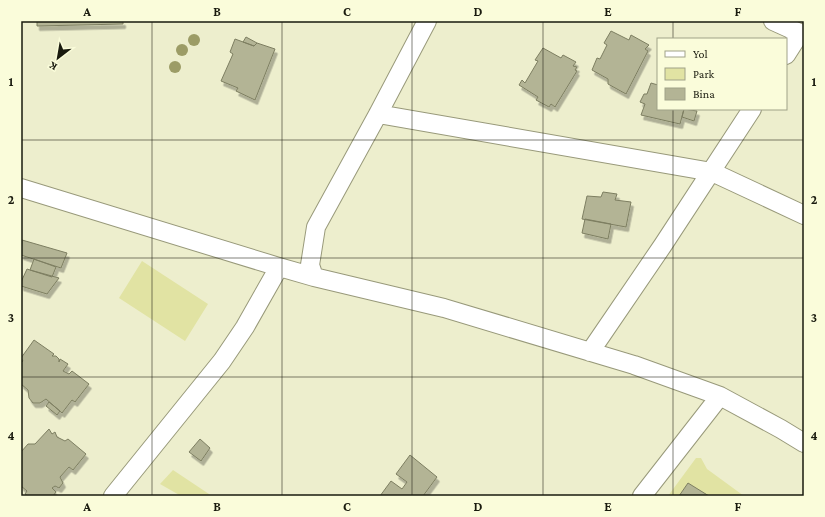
<svg xmlns="http://www.w3.org/2000/svg" width="825" height="517" font-family="'Crimson Pro',serif">
<style>
.green{fill:#e1e3a3}
.building{fill:#b3b495;stroke:#7d7e61;filter:url(#shadow)}
.lines{fill:none;stroke-linecap:round;stroke-linejoin:round}
.street-casing{stroke:#98997a;stroke-width:20}
.street{stroke:#fff;stroke-width:18}
.tree{fill:#9c9c66}
.grid{fill:none;stroke:#191a0e;stroke-width:1;stroke-opacity:0.55}
.neatline{fill:none;stroke:#191a0e;stroke-width:1.5}
.grid-label{font-size:13px;text-anchor:middle;font-weight:bold;fill:#191a0e}
</style>
<defs>
<filter id="shadow"><feDropShadow dx="2.5" dy="4.5" stdDeviation="0" flood-color="#0004"/></filter>
</defs>
<rect width="100%" height="100%" fill="#edeecd"/>
<path class="green" d="M142,261L208,304L185,341L119,298Z
M696,458H701L707,469L744,496H668Z
M173,470L212,496H181L160,484Z"/>
<path class="building" d="M37,21H123V24L37,26Z
M611,31L629,40L631,35L649,45L645,49L648,51L626,94L608,84V79L592,70L597,58L600,59L607,45L604,43Z
M246,37L257,43L254,46L243,42Z
M235,39L254,46L257,43L275,49L255,100L236,91L238,88L221,81L233,54L230,52Z
M543,48L561,58L563,55L576,62L573,66L577,67L575,70L577,71L555,107L551,104L549,107L536,100L538,97L519,85L522,80L525,83L538,61L535,60Z
M651,83L658,85V109H684L680,124L641,115L645,104L640,102L644,94H647Z
M684,109L697,111L694,121L682,117Z
M603,192L617,194L615,200L631,202L626,227L582,219L587,196L601,197Z
M585,219L611,224L608,239L582,233Z
M22,240L67,253L61,268L21,255Z
M34,259L56,267L52,277L30,270Z
M27,269L30,270L59,278L47,294L21,286V282Z
M34,340L54,354L52,356H56L59,359V362L60,359L68,364L63,371L69,374L72,371L89,384L75,402L72,400L62,413L46,399L40,403H33L29,398L28,390L21,384V363L23,361L21,358Z
M49,402L60,411L57,415L46,406Z
M49,429L52,434L55,432L57,437L65,441L68,439L86,454L73,470L69,467L60,477L63,483L59,488L55,486L52,488L56,492L53,496H28L25,494L27,491L21,486V452L28,444H35Z
M200,439L210,448L201,461L189,452Z
M410,455L437,477L423,496H380L391,481L402,489L407,482L396,474Z
M688,483L709,496H679Z"/>
<g class="lines">
<defs>
<path id="street" d="M773,21L804,35
M786,55L800,33
M378,114L712,172L804,215
M21,188L279,267L314,277L444,308L634,365L720,396L781,429L804,443
M314,277L310,265L316,227L378,114L427,21
M590,352L663,245L752,109
M113,496L222,361L245,327L279,267
M642,496L720,396"/>
</defs>
<use href="#street" class="street-casing"/>
<use href="#street" class="street"/>
</g>
<g class="tree">
<circle cx="194" cy="40" r="6"/>
<circle cx="182" cy="50" r="6"/>
<circle cx="175" cy="67" r="6"/>
</g>
<path class="grid" d="M152,21V496M282,21V496M412,21V496M543,21V496M673,21V39M673,109V496M21,140H804M21,258H804M21,377H804"/>
<rect width="825" height="517" fill="none" stroke="#fafcda" stroke-width="44"/>
<rect x="657" y="38" width="130" height="72" fill="#fafcda" stroke="#a0a288"/>
<rect x="665" y="51" width="20" height="6" fill="#ffffff" stroke="#a0a288"/>
<text x="693" y="58" font-size="12" fill="#191a0e">Yol</text>
<rect x="665" y="68" width="20" height="12" fill="#e1e3a3" stroke="#a0a288"/>
<text x="693" y="78" font-size="12" fill="#191a0e">Park</text>
<rect x="665" y="88" width="20" height="12" fill="#b3b495" stroke="#a0a288"/>
<text x="693" y="98" font-size="12" fill="#191a0e">Bina</text>
<g transform="translate(58 58) rotate(211)" stroke="#fafcda" stroke-width="3" paint-order="stroke">
<path d="M0-3L7 15L0 10L-7 15Z" fill="#191a0e"/>
<text y="-6" font-size="11" font-weight="bold" text-anchor="middle" fill="#191a0e">K</text>
</g>
<rect x="22" y="22" width="781" height="473" class="neatline"/>
<g class="grid-label">
<text x="87" y="16">A</text>
<text x="217" y="16">B</text>
<text x="347" y="16">C</text>
<text x="478" y="16">D</text>
<text x="608" y="16">E</text>
<text x="738" y="16">F</text>
<text x="11" y="86">1</text>
<text x="814" y="86">1</text>
<text x="11" y="204">2</text>
<text x="814" y="204">2</text>
<text x="11" y="322">3</text>
<text x="814" y="322">3</text>
<text x="11" y="440">4</text>
<text x="814" y="440">4</text>
<text x="87" y="511">A</text>
<text x="217" y="511">B</text>
<text x="347" y="511">C</text>
<text x="478" y="511">D</text>
<text x="608" y="511">E</text>
<text x="738" y="511">F</text>
</g>
</svg>
